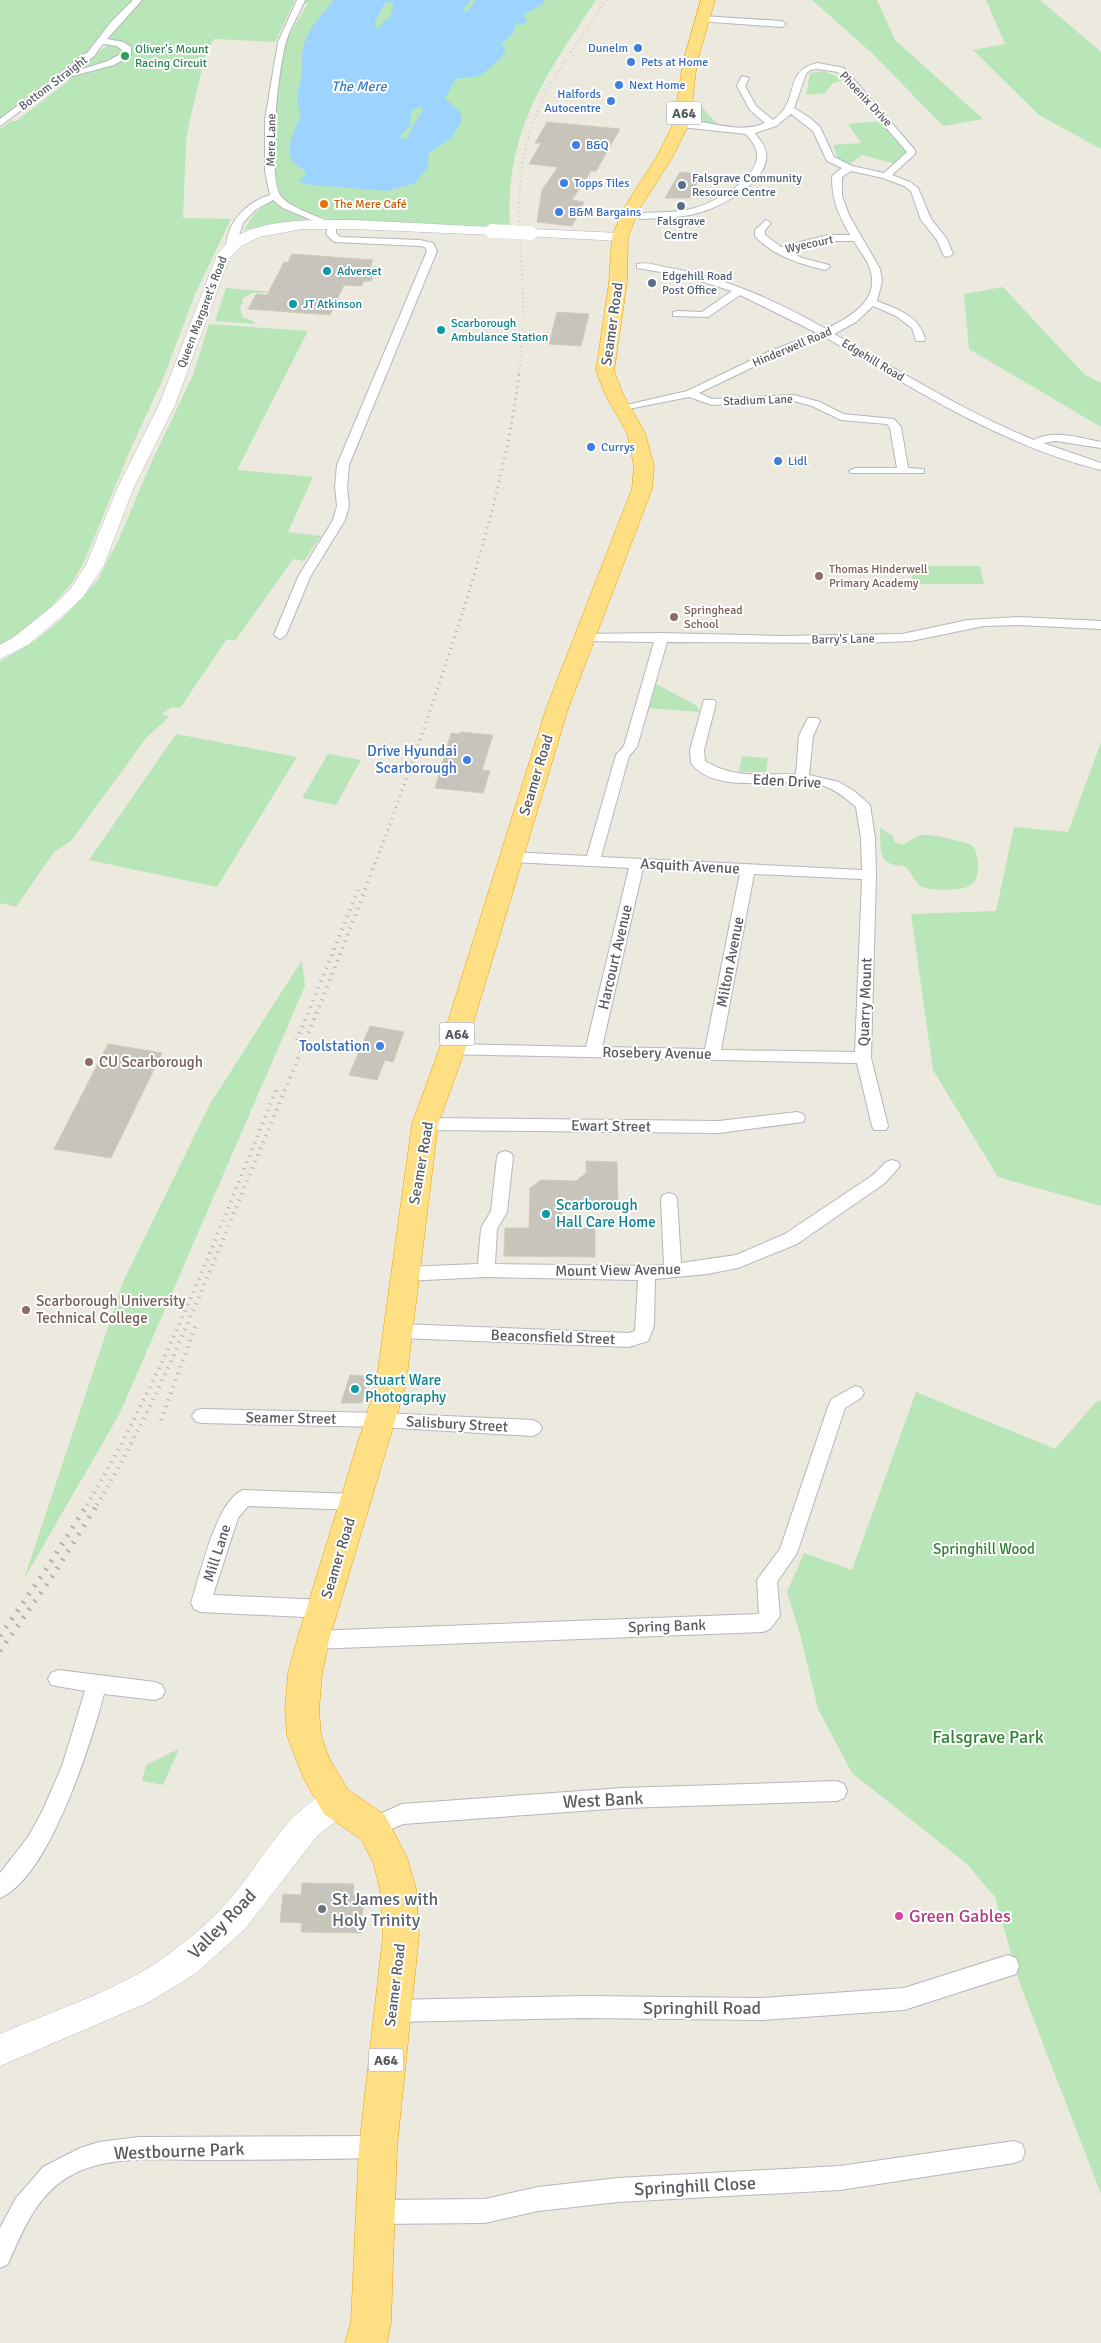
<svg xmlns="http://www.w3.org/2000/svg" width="1101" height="2343" font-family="Signika,sans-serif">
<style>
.green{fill:#b8e6b9}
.water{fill:#9cd4ff;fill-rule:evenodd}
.building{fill:#c7c4bc;stroke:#d1cbbd}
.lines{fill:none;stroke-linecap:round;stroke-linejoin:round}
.street-casing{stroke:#b5b7bd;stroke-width:2}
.secondary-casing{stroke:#b5b9bf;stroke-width:1}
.highway-casing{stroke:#eba100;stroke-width:1}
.street{fill:#fff;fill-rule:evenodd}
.secondary{fill:#fff;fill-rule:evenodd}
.highway{fill:#ffdf83;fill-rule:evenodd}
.rail-far3{stroke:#b1b2b2;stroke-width:2;stroke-dasharray:0.5 4;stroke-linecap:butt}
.rail-far2{stroke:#b1b2b2;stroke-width:3;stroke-dasharray:1 5;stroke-linecap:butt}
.rail-far1{stroke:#b1b2b2;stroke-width:4;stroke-dasharray:1 6;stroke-linecap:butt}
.rail{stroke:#b1b2b2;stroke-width:5;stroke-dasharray:2 8;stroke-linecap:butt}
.secondary-bridge-casing{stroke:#b5b9bf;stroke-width:14;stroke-linecap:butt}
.secondary-bridge{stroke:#fff;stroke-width:14}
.shop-dot{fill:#3f7fe0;stroke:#fff;stroke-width:2}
.leisure-dot{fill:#2e9e5b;stroke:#fff;stroke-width:2}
.service-dot{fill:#5c6f8a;stroke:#fff;stroke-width:2}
.food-dot{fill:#e8710a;stroke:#fff;stroke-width:2}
.culture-dot{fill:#0f9aa8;stroke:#fff;stroke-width:2}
.education-dot{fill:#8d6e63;stroke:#fff;stroke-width:2}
.worship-dot{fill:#6b7280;stroke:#fff;stroke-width:2}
.hotel-dot{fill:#d1479c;stroke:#fff;stroke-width:2}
.labels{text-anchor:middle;stroke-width:4;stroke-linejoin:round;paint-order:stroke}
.far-shop-label{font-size:12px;fill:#366cbe;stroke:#fff;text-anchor:start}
.far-leisure-label{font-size:12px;fill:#27864d;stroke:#fff;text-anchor:start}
.far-street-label{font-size:12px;fill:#585c61;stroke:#fff}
.far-service-label{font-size:12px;fill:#4e5e75;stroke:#fff;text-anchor:start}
.far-food-label{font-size:12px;fill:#c56008;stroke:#fff;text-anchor:start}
.far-culture-label{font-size:12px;fill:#0d838f;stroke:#fff;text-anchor:start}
.far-education-label{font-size:12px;fill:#785e54;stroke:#fff;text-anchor:start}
.far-water-label{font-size:14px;font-style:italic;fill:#3679bf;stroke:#fff}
.shield{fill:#fff;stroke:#8a8d90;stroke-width:1}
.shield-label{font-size:14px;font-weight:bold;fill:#585c61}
.street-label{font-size:15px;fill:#585c61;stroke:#fff}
.shop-label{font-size:15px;fill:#366cbe;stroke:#fff;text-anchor:end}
.education-label{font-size:15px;fill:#785e54;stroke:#fff;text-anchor:start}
.culture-label{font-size:15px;fill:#0d838f;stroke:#fff;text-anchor:start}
.park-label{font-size:15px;fill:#2e8232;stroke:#fff}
.near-park-label{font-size:18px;fill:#2e8232;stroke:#fff}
.near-street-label{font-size:18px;fill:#585c61;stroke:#fff}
.near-worship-label{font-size:18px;fill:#5b616d;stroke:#fff;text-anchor:start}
.near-hotel-label{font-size:18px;fill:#b23c85;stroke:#fff;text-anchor:start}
</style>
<rect width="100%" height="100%" fill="#ece9de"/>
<path class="green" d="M0,0H134C116,15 105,36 88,52C63,77 31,97 3,118H0Z
M143,0H295L275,42L214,39L206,53L189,123L186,142L183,218L231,219L196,292L162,381L131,448L84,562L72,583L51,607L0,649V129L11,121H16L66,83L69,80L68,75L109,44C109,29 131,9 143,0Z
M305,0H596C544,78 505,130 510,228L337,221L310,214L282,199L274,173L272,149L277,98L284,44L308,3H303Z
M812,0H877L895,40L983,119L943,126L873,54Z
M986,0H1040L1101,52V149L1039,115L973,50L1005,44Z
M824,71L845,80L833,83L825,93L806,95L810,73Z
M697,102L718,125L696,120Z
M882,121L908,152L896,164L862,155L848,165L838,159L833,145L861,143L848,124Z
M273,199L283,207L307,219L244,230L255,213Z
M1003,287L1084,374L1101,383V427L969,349L964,294Z
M226,288L275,292L252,293L242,299L243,303L240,307C243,326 246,313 256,324L215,321Z
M209,324L308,331L237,470L313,477L288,532L321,536L304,561L293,559L235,641L227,639L180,708L172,707L162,714L169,717L146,738L71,841L54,852L16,907L0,903V662L37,639L62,619L97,581L118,541L152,461L193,375Z
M910,566H980L984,584H913Z
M652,682L696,705L700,712L648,708Z
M176,734L297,757L217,887L89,860Z
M1101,742V1206L998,1177L933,1070L911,914L996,911L1014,827L1068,832Z
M328,754L361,760L336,805L302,798Z
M742,756L768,758L766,772H739Z
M880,828L893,836L894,841C904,849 909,840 918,836C927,832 962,842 972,845C980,856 982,881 967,887C960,890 926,891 920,886C916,883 911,873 906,867C901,865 896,866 891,864C877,859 881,840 880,828Z
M302,960L305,986L120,1413L24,1579L123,1282L210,1104Z
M916,1392L1055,1449L1095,1403L1101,1400V2194L1020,1984L995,1897L967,1864L852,1773L818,1709L800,1634L787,1592L804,1553L852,1570Z
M179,1749L163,1785L142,1781L146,1765Z"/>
<path class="water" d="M334,0H471L462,10L467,12L475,0H544L542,5L523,15L528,22L515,25L513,34L501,44L506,50L502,57L487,71L478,76L456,79L445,98L460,112L462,121L451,138L429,153L427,168L415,183L387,191L302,184L299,180L305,176V172C302,167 296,166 293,162C284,149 295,127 301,117C294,95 298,95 302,73C303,65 301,57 303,49C306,31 322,14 334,0ZM389,2L394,4L390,17L377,28L374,24L385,4ZM422,107L423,110L409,132L408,138L402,139L400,136L410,126L411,110Z"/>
<path class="building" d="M547,122L620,129L596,171H591L572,200L584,202L572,226L537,222L542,190L558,167L529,164L541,143H535Z
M680,172L701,174L690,198H665Z
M292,254L373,260L370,267H377L371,281H364L361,286L344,285L330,315L248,309L256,294L267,295L284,262H288Z
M557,312L589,314L581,346L549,344Z
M460,732L493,735L482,770L490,771L483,793L435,788L451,733L459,734Z
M370,1026L404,1032L393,1062L385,1060L377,1080L349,1075Z
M108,1044L162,1053L111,1158L54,1149Z
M586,1161L617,1162L618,1204H562V1228H595V1257L504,1256L505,1228H529L530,1188L541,1180L576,1181L586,1173Z
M350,1375L368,1376L362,1403H341Z
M302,1883L354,1884L353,1895H364L361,1933L301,1932L302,1923L280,1922L283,1894L301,1895Z"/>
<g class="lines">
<defs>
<path id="street" d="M133,0H142L107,39L123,42L131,47V55L114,65L65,78L0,126V119L88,52L111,22ZM103,44L117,46L124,52L108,61L73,72L94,56Z
M297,0H305C299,14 290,28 286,42C278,69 267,171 280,195C286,206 317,216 330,222H336V233L340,237L420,240L433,243L437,251L349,465L347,487L349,506L345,520L310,577L286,635L280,639L274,635L298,577L333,520L337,506L335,487L337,465L427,251L425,247L420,246L334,242L326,234L328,227L283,208L273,200L255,210L243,223L235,248L226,246C228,221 247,202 270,195L265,171V120L278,42Z
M702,16L782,21L786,24L782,27L699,21L698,19Z
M818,63L844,68L915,150V154L892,175L910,182L918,188L931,219L947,239L953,254L948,257L944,256L937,240L921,220L911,191L904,186L883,178L851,171L842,177V196L849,215L880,269L882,281L877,301C898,310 919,315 925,339L924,341H916L912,328L896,316L873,306L856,322L834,334C900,371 963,411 1034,440C1053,429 1080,438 1101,442V448L1056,441L1043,443L1101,463V470C1000,445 913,388 825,337L776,356L699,393L712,399L794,395L820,402L843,414L894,419L901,427L908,468L924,469V473H851L849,471L855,468H897L890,428L887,424L841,420L812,406L794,401L712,405L689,397L618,411V407L687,391L768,352L817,333L740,295L708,317L673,316V312L677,311L702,312L732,291L684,276L637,268V264C646,262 656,265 664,267C722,276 775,300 826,329C849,318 881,300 870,269C867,259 859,250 854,241H828L788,251L802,258L829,265L830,267L825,270C800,264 773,256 755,236V230L766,220L771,223L765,230V235L781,247L828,235H850C838,213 832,201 832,176L842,168L827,161L813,131L791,114L776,126L755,133C759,139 765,145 766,153C770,181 721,207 698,213C680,218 660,218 641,219L636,216L641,213C659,212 678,213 695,208C716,202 758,179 757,155C757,147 751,140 746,134L681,127L676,124L678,122C708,117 735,136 765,123L750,110L737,86L742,76L749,78L745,86L756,106L773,120C801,102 782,70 818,63ZM818,69L838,72L907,152L884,173L852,166L834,157L820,127L810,118L794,108L806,74L810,70Z
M1018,617L1101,621V629L1018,625L984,626L911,641L862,643L667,642L637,747L629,756L601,857L862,870L861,838L856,807C847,799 836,790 824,786C790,774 716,798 691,763L690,750L704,700H714L716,703L704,750L705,761C734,779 763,774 796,774L799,736L808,718H818L820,721L813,736L809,775L839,782L854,791L870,805L875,838L876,875L871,1058L888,1126L886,1130H874L872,1126L857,1063L447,1054L444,1050L447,1046L452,1044L586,1047L629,868L512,862L505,857L512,852L587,856L616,755L624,746L654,642L583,641L579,640L577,637L579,634L662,633L782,636L902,634L968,620ZM643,868L740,873L705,1049L602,1047ZM754,874L862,879L855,1052L721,1050Z
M797,1112L803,1114L805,1118L803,1122L719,1133L425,1130L419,1128L417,1124L419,1120L425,1118L719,1121Z
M505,1151L511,1153L513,1157L507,1212L497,1229L495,1264L647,1266L664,1265L661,1199L663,1195L669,1193L675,1195L677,1199L681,1263L736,1255L785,1234L873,1175L886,1162L892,1160L898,1162L900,1166L885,1183L797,1244L738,1268L707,1274L655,1279L654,1326L648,1341L629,1347L399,1338L393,1336L390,1331L393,1326L399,1324L629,1333L635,1331L638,1280L486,1277L405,1281L399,1279L397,1274L399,1269L405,1267L478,1264L481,1228L491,1211L497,1157L499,1153Z
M855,1386L861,1388L864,1393L861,1398L845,1408L797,1553L777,1582L780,1616L770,1629L763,1632L313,1649L306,1646L303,1640L306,1634L313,1631L759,1614L757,1580L780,1549L829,1404L832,1399Z
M201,1409L381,1413L533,1420L539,1423L542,1428L539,1433L533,1436L381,1427L201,1423L195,1421L192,1416L195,1411Z
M243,1490L355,1494L362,1496L364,1502L362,1508L355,1510L248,1506L238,1518L213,1595L323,1600L330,1603L333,1609L330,1615L323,1618L201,1612L194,1609L191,1603C200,1576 216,1500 243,1490Z
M58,1670L155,1682L162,1685L165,1691L162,1697L155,1700L104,1694C91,1743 49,1878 0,1898V1873L28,1837L42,1812L62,1766L85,1691L51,1685L48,1679L51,1673Z
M837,1781L844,1784L847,1791L844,1798L837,1801L623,1808L403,1824L373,1837L366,1834L363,1827L366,1820L402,1804L623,1788Z
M1008,1955L1016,1958L1019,1966L1016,1974L904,2010L761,2020L585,2018L391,2022L383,2019L380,2011L383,2003L391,2000L585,1996L761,1998L904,1988Z
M378,2136L386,2139L389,2147L386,2155L378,2158C325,2159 272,2160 219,2160C174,2161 110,2152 70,2176C37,2194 22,2232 8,2264L0,2268V2228L16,2198L43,2167L80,2148L99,2142L139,2137Z
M1014,2141L1022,2144L1025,2152L1022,2160L1014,2163L840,2190L618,2202L538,2211L485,2223L375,2224L367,2220L363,2212L367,2204L375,2200L485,2199L538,2187L618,2178L840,2166Z"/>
<path id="secondary" d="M354,220L492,227L499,231L492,235L354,229H302L259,237L240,247L229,259L175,405L133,489L104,565L83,597L67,612L28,645L0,659V645L14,637L55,604L70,590L86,565L117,489L159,405L217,255C221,250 225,244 230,241C260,217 317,220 354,220Z
M530,229L620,233L627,237L620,241L525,236L523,233L525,230Z
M336,1788L347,1792L351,1802L347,1812L317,1836L245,1929L195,1974L149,2002L0,2066V2034C52,2011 131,1986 174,1950C191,1937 208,1923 222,1908C260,1869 284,1808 336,1788Z"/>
<path id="highway" d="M701,0H715L697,62L690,122L672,158L638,211L628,237L627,282L614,371L623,394L645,433L654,466L652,489L568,709L465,1050L438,1124L406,1384L329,1640L322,1674L319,1710L321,1735L329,1758L348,1790L385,1815L407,1858L416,1889L419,1935L397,2147L391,2322L387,2343H345L351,2322L359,2147L383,1935L380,1889L373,1862L361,1839L324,1814L303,1777L287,1735L285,1710L288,1674L297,1640L376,1384L412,1124L439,1050L546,709L632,489L634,466L627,433L605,394L596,371L609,282L612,237L622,211L656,158L674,122L683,62Z"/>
</defs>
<use href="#street" class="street-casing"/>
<use href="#secondary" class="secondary-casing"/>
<use href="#highway" class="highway-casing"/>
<use href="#street" class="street"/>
<use href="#secondary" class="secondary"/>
<use href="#highway" class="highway"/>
<path class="rail-far3" d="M519,374C522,349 523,324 523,298C522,249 514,199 525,150C537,94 575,47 606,0"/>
<path class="rail-far2" d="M375,864C408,776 439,688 467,598C489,525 510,450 519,373"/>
<path class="rail-far1" d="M297,1040L360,885
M161,1420L195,1327
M87,1505C165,1374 219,1229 277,1088
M97,1505C156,1406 199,1298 242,1193C288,1083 334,974 375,863"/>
<path class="rail" d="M0,1636L47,1568L88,1503
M0,1651L52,1577L98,1503"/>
<defs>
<path id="secondary-bridge" d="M492,231L530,233"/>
</defs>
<use href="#secondary-bridge" class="secondary-bridge-casing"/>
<use href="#secondary-bridge" class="secondary-bridge"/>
</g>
<g class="shop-dot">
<circle cx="638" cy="48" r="5"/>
<circle cx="631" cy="62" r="5"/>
<circle cx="619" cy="85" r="5"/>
<circle cx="611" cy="101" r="5"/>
<circle cx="576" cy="145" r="5"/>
<circle cx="564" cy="183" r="5"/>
<circle cx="559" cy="212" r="5"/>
<circle cx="591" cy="447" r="5"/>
<circle cx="778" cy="461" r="5"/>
<circle cx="467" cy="760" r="5"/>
<circle cx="380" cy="1046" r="5"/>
</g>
<circle class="leisure-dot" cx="125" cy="56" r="5"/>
<g class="service-dot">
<circle cx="682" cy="185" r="5"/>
<circle cx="681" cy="206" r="5"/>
<circle cx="652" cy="283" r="5"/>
</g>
<circle class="food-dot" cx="324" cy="204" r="5"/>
<g class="culture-dot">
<circle cx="327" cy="271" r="5"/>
<circle cx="293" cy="304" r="5"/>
<circle cx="441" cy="330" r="5"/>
<circle cx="546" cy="1214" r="5"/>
<circle cx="355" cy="1389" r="5"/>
</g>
<g class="education-dot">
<circle cx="819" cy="576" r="5"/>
<circle cx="674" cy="617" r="5"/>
<circle cx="89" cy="1062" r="5"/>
<circle cx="26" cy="1310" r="5"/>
</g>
<circle class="worship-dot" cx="322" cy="1909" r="5"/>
<circle class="hotel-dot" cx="899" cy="1916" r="5"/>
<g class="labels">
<g class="far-shop-label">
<text x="628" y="52" text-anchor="end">Dunelm</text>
<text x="641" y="66">Pets at Home</text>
<text x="629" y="89">Next Home</text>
<text x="601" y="98" text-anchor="end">Halfords<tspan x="601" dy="14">Autocentre</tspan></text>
<text x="586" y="149">B&amp;Q</text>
<text x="574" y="187">Topps Tiles</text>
<text x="569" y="216">B&amp;M Bargains</text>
<text x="601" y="451">Currys</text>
<text x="788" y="465">Lidl</text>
</g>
<g class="far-leisure-label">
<text x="135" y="53">Oliver's Mount<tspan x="135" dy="14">Racing Circuit</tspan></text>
</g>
<g class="far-street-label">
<text transform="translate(53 83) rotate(-37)" y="4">Bottom Straight</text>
<text transform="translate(866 99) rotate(47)" y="4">Phoenix Drive</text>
<text transform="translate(271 140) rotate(-89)" y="4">Mere Lane</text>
<text transform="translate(809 244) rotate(-12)" y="4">Wyecourt</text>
<text transform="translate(202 312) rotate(-69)" y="4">Queen Margaret's Road</text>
<text transform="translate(792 347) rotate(-23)" y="4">Hinderwell Road</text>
<text transform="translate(873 360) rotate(31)" y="4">Edgehill Road</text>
<text transform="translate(758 400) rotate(-2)" y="4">Stadium Lane</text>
<text transform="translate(843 639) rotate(-1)" y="4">Barry's Lane</text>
</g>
<g class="far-service-label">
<text x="692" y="182">Falsgrave Community<tspan x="692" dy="14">Resource Centre</tspan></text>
<text x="681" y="225" text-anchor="middle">Falsgrave<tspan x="681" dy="14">Centre</tspan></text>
<text x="662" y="280">Edgehill Road<tspan x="662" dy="14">Post Office</tspan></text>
</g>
<g class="far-food-label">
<text x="334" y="208">The Mere Café</text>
</g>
<g class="far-culture-label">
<text x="337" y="275">Adverset</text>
<text x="303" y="308">JT Atkinson</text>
<text x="451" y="327">Scarborough<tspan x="451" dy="14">Ambulance Station</tspan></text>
</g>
<g class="far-education-label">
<text x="829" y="573">Thomas Hinderwell<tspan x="829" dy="14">Primary Academy</tspan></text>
<text x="684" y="614">Springhead<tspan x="684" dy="14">School</tspan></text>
</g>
<g class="far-water-label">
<text x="359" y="91">The Mere</text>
</g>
<g class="shield">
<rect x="666.5" y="101.5" width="35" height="23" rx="4"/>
<rect x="439.5" y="1022.5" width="35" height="23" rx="4"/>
<rect x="368.5" y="2048.5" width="35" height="23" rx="4"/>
</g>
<g class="shield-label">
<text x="684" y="118">A64</text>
<text x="457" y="1039">A64</text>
<text x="386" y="2065">A64</text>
</g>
<g class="street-label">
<text transform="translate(612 324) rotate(-82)" y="5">Seamer Road</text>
<text transform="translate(536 775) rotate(-73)" y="5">Seamer Road</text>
<text transform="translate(787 781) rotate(3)" y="5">Eden Drive</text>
<text transform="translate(690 866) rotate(3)" y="5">Asquith Avenue</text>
<text transform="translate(615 957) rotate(-77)" y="5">Harcourt Avenue</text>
<text transform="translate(730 962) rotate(-79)" y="5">Milton Avenue</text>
<text transform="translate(865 1002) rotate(-88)" y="5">Quarry Mount</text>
<text transform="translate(657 1053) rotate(1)" y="5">Rosebery Avenue</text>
<text transform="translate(611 1126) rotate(1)" y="5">Ewart Street</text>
<text transform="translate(421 1163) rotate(-80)" y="5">Seamer Road</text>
<text transform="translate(618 1270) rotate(-1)" y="5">Mount View Avenue</text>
<text transform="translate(553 1337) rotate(2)" y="5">Beaconsfield Street</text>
<text transform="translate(291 1418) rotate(1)" y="5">Seamer Street</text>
<text transform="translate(457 1424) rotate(3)" y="5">Salisbury Street</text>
<text transform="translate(217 1553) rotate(-72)" y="5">Mill Lane</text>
<text transform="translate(338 1558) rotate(-73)" y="5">Seamer Road</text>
<text transform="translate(667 1626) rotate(-2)" y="5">Spring Bank</text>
<text transform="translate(395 1985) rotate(-83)" y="5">Seamer Road</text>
</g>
<g class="shop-label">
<text x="457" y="756">Drive Hyundai<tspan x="457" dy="17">Scarborough</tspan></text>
<text x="370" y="1051">Toolstation</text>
</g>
<g class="education-label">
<text x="99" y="1067">CU Scarborough</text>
<text x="36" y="1306">Scarborough University<tspan x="36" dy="17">Technical College</tspan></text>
</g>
<g class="culture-label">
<text x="556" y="1210">Scarborough<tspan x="556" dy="17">Hall Care Home</tspan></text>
<text x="365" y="1385">Stuart Ware<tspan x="365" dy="17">Photography</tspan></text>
</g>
<g class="park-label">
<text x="984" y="1554">Springhill Wood</text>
</g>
<g class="near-park-label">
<text x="988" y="1743">Falsgrave Park</text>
</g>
<g class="near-street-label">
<text transform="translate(603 1800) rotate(-3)" y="6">West Bank</text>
<text transform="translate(222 1924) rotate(-46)" y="6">Valley Road</text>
<text x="702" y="2014">Springhill Road</text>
<text transform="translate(179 2151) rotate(-2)" y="6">Westbourne Park</text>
<text transform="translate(695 2186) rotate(-3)" y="6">Springhill Close</text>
</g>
<g class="near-worship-label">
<text x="332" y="1905">St James with<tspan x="332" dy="21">Holy Trinity</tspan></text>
</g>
<g class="near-hotel-label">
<text x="909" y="1922">Green Gables</text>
</g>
</g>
</svg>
